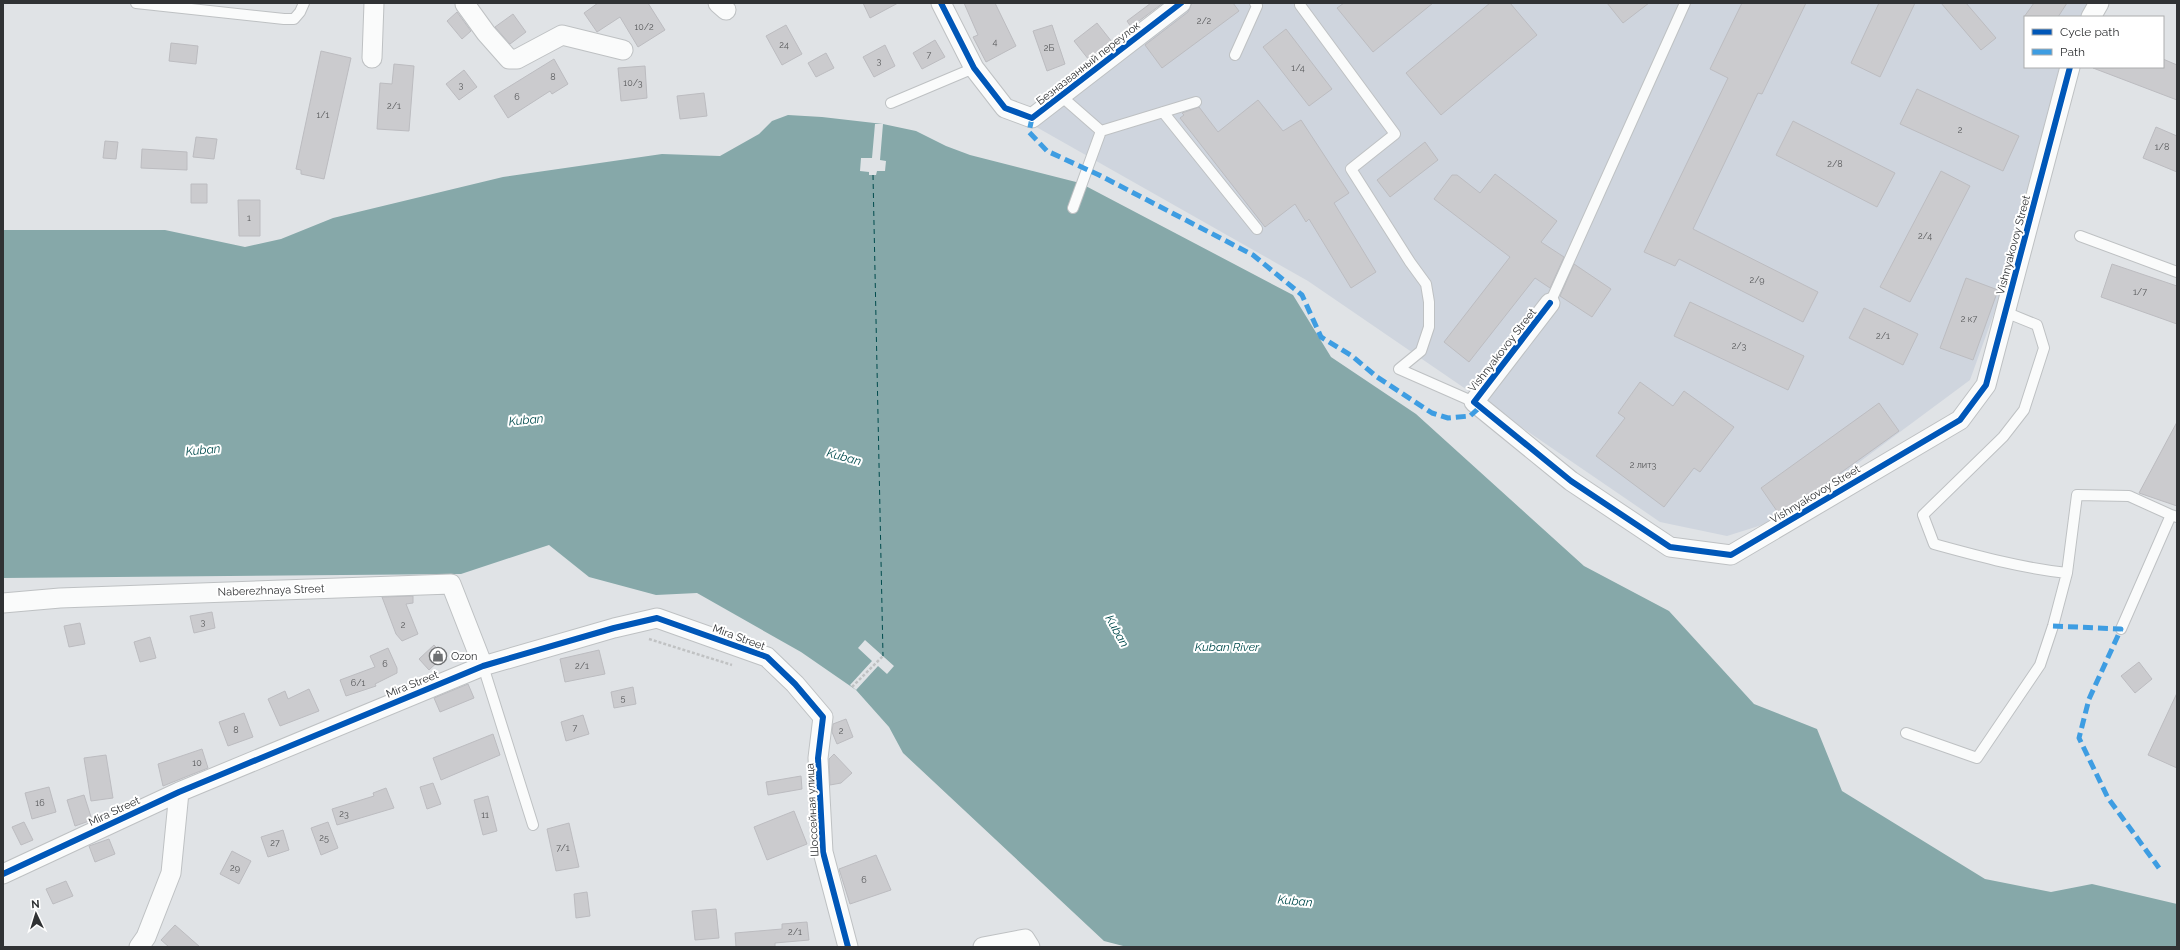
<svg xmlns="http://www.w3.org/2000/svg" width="2180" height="950" font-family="Raleway,sans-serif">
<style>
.built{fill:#cfd5de}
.water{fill:#86a8a9}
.pier{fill:#e0e3e6}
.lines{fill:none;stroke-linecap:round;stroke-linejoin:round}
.ferry{stroke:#004b4d;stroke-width:1;stroke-dasharray:5 4;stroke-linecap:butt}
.building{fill:#cbcbce;stroke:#bcbcc0}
.lane-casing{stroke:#bec1c3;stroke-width:12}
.street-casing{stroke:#bec1c3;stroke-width:21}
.path{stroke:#c0c2c3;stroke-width:2.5;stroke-dasharray:3 2;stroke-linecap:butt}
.lane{stroke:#fafbfb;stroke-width:10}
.street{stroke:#fafbfb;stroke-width:19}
.quiet{stroke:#3e9de2;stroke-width:5;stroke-dasharray:10 5;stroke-linecap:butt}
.cycleway-casing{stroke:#fff;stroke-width:8}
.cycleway{stroke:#0057b8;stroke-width:6}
.labels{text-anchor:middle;stroke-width:4;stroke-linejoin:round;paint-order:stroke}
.number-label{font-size:9px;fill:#57585a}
.street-label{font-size:11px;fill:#303234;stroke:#fff}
.poi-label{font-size:11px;fill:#303234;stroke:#fff;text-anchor:start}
.water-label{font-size:12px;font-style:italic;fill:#004b4d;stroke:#fff}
</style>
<rect width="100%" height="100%" fill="#e0e3e6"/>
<path class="built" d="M1185,3H2089L2081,17H2025V67H2061L2006,280L1970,380L1784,518L1727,536L1660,522L1308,281L1031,124Z"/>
<path class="water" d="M788,115L822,117L883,124L916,131L946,146L970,155L1080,183L1293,295L1331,357L1416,414L1584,566L1669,611L1754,704L1817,729L1842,791L1985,879L2051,892L2092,884L2177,904V947H1127L1104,941L903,753L889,727L856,690L801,652L697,593L656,595L589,577L549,545L461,574L3,578V230H165L245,247L281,239L333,218L503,177L662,154L720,156L759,134L772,121Z"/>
<path class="pier" d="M875,124H883L880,160L886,161L885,171H877L876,175H869V172L860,171L861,158H872Z
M865,640L894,666L887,674L878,666L856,690L850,685L872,661L858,648Z"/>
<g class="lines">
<path class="ferry" d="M873,175L883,656"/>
</g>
<path class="building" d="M598,3H648L665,30L638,47L620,17L597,32L584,13Z
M863,3H898L870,18Z
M964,3H995L1016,46L986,62L973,37L978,35Z
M1151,3H1163L1131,27L1127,21Z
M1192,3H1233L1239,11L1162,68L1145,45L1188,12Z
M1344,3H1433L1373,52L1337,8Z
M1490,3H1510L1537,35L1441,115L1406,73Z
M1607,3H1649L1623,23Z
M1742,3H1806L1762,94L1758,93L1693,229L1818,292L1803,322L1679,259L1675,266L1644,252L1728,78L1710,69Z
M1879,3H1915L1880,77L1851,63Z
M1941,3H1966L1996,38L1981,50Z
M2034,3H2067L2058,17H2024Z
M457,12L471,31L462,39L447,21Z
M513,14L526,32L510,44L495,27Z
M1097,23L1112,42L1089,60L1074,41Z
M786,25L802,54L782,65L766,36Z
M1052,25L1065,64L1047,71L1033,31Z
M1286,29L1332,89L1309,106L1263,47Z
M935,40L945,57L922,69L913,53Z
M171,43L198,46L196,64L169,61Z
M885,45L895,66L874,77L863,57Z
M321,51L351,58L324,179L301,174V170L296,169Z
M826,53L834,68L816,77L808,63Z
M554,59L568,84L552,94L550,91L508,118L494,96Z
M2163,59L2177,65V100L2093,68L2163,67Z
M394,64L414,66L409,131L377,129L380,83L392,84Z
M645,66L647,98L621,101L618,68Z
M464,70L477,87L459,100L446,84Z
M1917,89L2019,136L2003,171L1900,124Z
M704,93L707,116L680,119L677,96Z
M1258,100L1283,131L1301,120L1349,193L1334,203L1376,272L1351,288L1309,219L1306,222L1295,204L1265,227L1180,118L1184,115L1182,113L1199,107L1218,132Z
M1793,121L1895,173L1877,207L1776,155Z
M2156,127L2177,136V172L2143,158Z
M196,137L217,139L214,159L193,157Z
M105,141L118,142L116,159L103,158Z
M1425,142L1438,160L1390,197L1377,180Z
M142,149L187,152V170L141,168Z
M1941,171L1970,186L1910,302L1880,287Z
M1495,174L1557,221L1541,242L1564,257L1550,288L1535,278L1469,362L1444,342L1510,257L1434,199L1452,175H1457L1480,193Z
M191,184H207V203H191Z
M238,200H260V236H239Z
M1574,264L1611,289L1592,317L1560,296Z
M2112,264L2177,286V324L2101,297Z
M1966,278L1998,290L1973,360L1940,348Z
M1690,302L1804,356L1788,390L1674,336Z
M1864,308L1918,334L1903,365L1849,338Z
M1640,382L1673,406L1684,391L1734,427L1700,472L1694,468L1664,507L1596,456L1625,418L1618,413Z
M1879,403L1899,431L1804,499L1779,514L1761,488Z
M2177,422V506L2139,493Z
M413,596V603L406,604L418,634L402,641L396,634L382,597Z
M212,612L215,628L194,633L190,616Z
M80,623L85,644L69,647L64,626Z
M150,637L156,658L140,662L134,642Z
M434,645L444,656L429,670L419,659Z
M388,648L397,668V673L375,684L376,686L346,696L340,680L375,667L370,656Z
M599,650L605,674L565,682L560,659Z
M2139,662L2152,679L2135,693L2121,676Z
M468,684L474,698L440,712L434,698Z
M633,687L636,704L614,708L611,692Z
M309,689L319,711L280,726L268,699L285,691L288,699Z
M2177,693V768L2148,755Z
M244,713L253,737L228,746L219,722Z
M583,715L589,734L566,741L561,722Z
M846,719L853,737L837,744L832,732L833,724Z
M493,734L500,755L441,780L433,758Z
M202,749L208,768L163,786L158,764Z
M834,754L852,773L841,783L830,785L829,759Z
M106,755L113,798L91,801L84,758Z
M801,776L802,789L768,795L766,782Z
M433,783L441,804L427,809L420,787Z
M49,787L56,812L32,819L25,793Z
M386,788L394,808L337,825L332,809L374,796L373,793Z
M84,795L92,820L75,826L67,800Z
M488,796L497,831L483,835L474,800Z
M794,811L807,844L767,860L754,827Z
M24,822L33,840L21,845L12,827Z
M328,822L338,848L321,855L311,828Z
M569,823L579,867L556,871L547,829Z
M283,830L289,850L268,857L261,837Z
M109,839L115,854L95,862L89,846Z
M232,851L251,861L239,884L220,874Z
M876,855L891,890L850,904L839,869Z
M66,881L73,896L53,904L46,889Z
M587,892L590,916L576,918L574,894Z
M716,909L719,938L695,940L692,911Z
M807,922L809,940L775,943V947H736L735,933L782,929V924Z
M175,925L200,947H169L161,940Z"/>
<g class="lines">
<defs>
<path id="lane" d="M136,3L284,19H294L300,12L304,3
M1300,5L1395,134L1351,169L1410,262L1426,284L1429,302V327L1421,351L1399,369L1474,402
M1235,55L1257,6L1255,3
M1061,96L1101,131L1196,102
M891,103L974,68
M1163,112L1257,229
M1073,208L1101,131
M2080,236L2177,272
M1550,303L1685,3
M2005,312L2037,325L2044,348L2024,410L2003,437L1923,515L1934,544C1978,556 2021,568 2067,573L2077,495L2129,496L2171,515
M2121,629L2171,515L2177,517
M483,666L533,825
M1906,733L1977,758L2040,665L2053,626L2067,573"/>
<path id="street" d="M718,3L726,10
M941,3L974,68L1005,108L1032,118L1181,3
M465,4L486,33L509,59H517L562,35L623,50
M2091,17L2099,3
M372,58L374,3
M1550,303L1474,402L1571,481L1670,547L1731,555L1960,420L1986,385L2070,67
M3,603L60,598L451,584L483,666
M3,874L179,792L483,666L614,628L657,618L767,657L795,684L823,717L818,758L823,852L848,947
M139,947L146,937L171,873L179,792
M983,947L1025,939L1030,947"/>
</defs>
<use href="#lane" class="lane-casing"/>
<use href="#street" class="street-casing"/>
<path class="path" d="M649,639L732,665
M852,687L883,656"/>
<use href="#lane" class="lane"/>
<use href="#street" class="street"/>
<path class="quiet" d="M1032,118L1029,132L1047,151L1099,175L1253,255L1302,295L1321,337L1352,356L1377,377L1432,413L1448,418L1470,416L1480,407
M2053,626L2121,629L2089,699L2079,738L2108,798L2159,868"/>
<defs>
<path id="cycleway" d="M941,3L974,68L1005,108L1032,118L1181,3
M1550,303L1474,402L1571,481L1670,547L1731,555L1960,420L1986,385L2070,67
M3,874L179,792L483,666L614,628L657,618L767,657L795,684L823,717L818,758L823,852L848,947"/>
</defs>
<use href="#cycleway" class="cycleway-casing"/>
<use href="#cycleway" class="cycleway"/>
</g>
<defs>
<symbol id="shop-ring" viewBox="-11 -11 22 22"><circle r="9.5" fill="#fff" stroke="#6e7072" stroke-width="1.5"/><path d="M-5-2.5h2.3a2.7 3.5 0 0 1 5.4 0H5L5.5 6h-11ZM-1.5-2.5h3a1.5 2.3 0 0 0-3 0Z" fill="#6e7072"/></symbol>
</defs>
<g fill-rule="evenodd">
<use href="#shop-ring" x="428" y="646" width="20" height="20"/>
</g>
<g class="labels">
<g class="number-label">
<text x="1204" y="24">2/2</text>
<text x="644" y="30">10/2</text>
<text x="995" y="45">4</text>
<text x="784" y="48">24</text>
<text x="1049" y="51">2Б</text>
<text x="929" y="58">7</text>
<text x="879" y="64">3</text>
<text x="1298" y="71">1/4</text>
<text x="553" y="80">8</text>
<text x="633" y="86">10/3</text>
<text x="461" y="88">3</text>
<text x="517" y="100">6</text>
<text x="394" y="109">2/1</text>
<text x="323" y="118">1/1</text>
<text x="1960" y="133">2</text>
<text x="2162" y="150">1/8</text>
<text x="1835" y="167">2/8</text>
<text x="249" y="221">1</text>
<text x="1925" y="239">2/4</text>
<text x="1757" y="283">2/9</text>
<text x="2140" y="295">1/7</text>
<text x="1969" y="322">2 к7</text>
<text x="1883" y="339">2/1</text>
<text x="1739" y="349">2/3</text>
<text x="1643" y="468">2 лит3</text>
<text x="203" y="625">3</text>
<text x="403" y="628">2</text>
<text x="385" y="667">6</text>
<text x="582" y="669">2/1</text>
<text x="358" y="686">6/1</text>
<text x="623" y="701">5</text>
<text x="575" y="731">7</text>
<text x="236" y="733">8</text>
<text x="841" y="734">2</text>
<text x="197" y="766">10</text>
<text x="40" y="806">16</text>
<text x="344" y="817">23</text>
<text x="485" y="818">11</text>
<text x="324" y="841">25</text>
<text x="275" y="846">27</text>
<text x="563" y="851">7/1</text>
<text x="235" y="871">29</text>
<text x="864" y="883">6</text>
<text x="795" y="935">2/1</text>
</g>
<g class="street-label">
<text transform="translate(1088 63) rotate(-38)" y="4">Безназванный переулок</text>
<text transform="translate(2013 245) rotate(-75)" y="4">Vishnyakovoy Street</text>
<text transform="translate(1502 350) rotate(-52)" y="4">Vishnyakovoy Street</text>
<text transform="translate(1815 494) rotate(-31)" y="4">Vishnyakovoy Street</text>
<text transform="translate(271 590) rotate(-2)" y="4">Naberezhnaya Street</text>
<text transform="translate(739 637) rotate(20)" y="4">Mira Street</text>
<text transform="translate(412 684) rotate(-22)" y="4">Mira Street</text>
<text transform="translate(812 810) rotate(-93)" y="4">Шоссейная улица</text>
<text transform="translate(114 811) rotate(-25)" y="4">Mira Street</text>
</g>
<g class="poi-label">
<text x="451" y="660">Ozon</text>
</g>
<g class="water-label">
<text transform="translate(526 420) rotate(-5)" y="4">Kuban</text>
<text transform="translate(203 450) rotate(-5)" y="4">Kuban</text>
<text transform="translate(844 457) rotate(15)" y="4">Kuban</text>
<text transform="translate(1117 631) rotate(61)" y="4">Kuban</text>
<text x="1227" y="651">Kuban River</text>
<text transform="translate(1295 901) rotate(5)" y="4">Kuban</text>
</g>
</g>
<rect width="2180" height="950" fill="none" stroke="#303234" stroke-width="8"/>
<rect x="2024" y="16" width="140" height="52" fill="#ffffff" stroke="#acadae"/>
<rect x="2032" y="29" width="20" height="6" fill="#0057b8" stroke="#acadae"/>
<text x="2060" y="36" font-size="12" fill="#303234">Cycle path</text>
<rect x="2032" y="49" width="20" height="6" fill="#3e9de2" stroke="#acadae"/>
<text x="2060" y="56" font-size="12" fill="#303234">Path</text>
<g transform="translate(36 914) rotate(356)" stroke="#ffffff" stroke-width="3" paint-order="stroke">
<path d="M0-3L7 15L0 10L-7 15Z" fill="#303234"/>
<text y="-6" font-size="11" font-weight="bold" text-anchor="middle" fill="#303234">N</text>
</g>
</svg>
